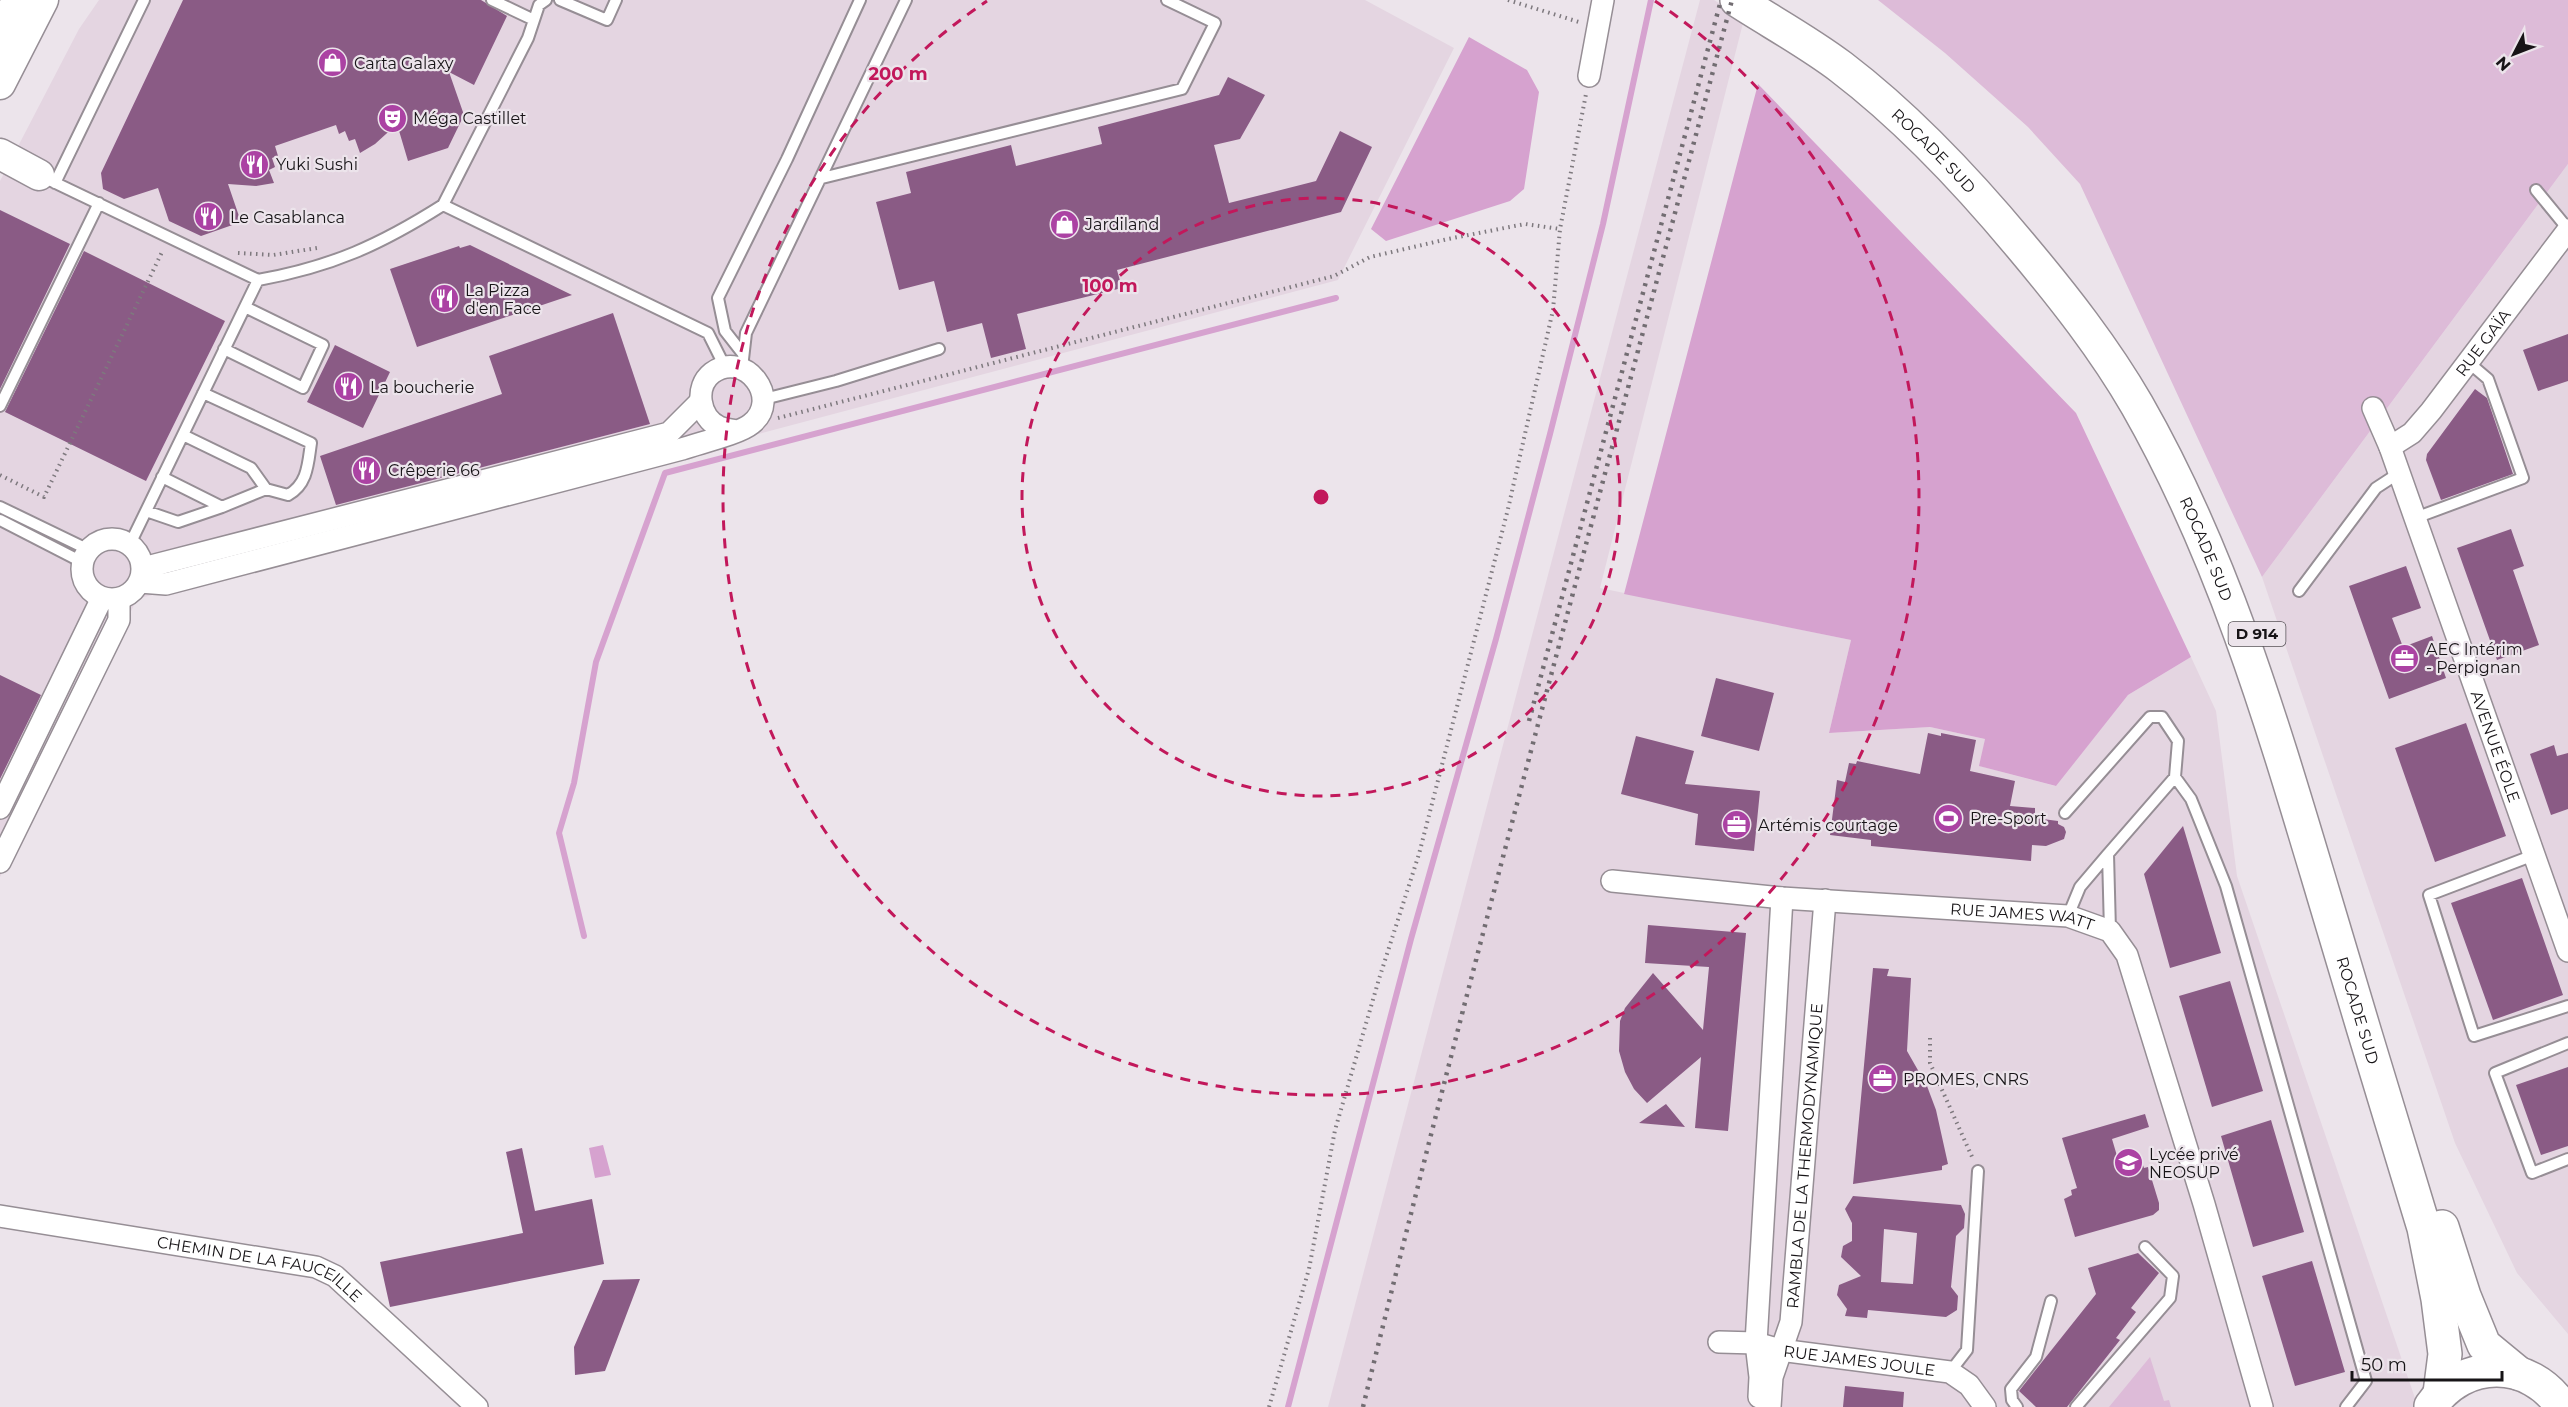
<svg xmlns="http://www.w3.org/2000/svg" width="2568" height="1407" font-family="Montserrat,sans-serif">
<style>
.built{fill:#e4d5e1}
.green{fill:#ddbbd8}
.water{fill:#d6a2cf}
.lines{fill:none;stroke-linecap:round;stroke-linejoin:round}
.stream{stroke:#d6a2cf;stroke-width:6}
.building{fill:#8a5b85;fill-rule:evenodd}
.service-casing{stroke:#968e95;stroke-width:14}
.minor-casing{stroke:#968e95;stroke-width:24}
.secondary-casing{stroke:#968e95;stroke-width:33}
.primary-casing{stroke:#968e95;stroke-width:36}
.path{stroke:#7e797e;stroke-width:4;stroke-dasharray:1.5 4.5;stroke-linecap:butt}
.service{stroke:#fff;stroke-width:10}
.minor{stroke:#fff;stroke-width:21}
.secondary{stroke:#fff;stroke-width:30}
.primary{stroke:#fff;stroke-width:33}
.rail{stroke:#726d72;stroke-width:4.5;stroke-dasharray:3 6;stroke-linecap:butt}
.ring{fill:none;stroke:#c2185b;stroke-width:3;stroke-dasharray:10 8}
.labels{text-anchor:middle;stroke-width:4.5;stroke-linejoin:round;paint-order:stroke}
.shield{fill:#ece4eb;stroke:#575257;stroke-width:1.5}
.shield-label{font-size:15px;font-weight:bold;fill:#171417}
.poi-label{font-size:16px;fill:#171417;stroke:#ece4eb;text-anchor:start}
.street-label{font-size:16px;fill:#171417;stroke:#ece4eb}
.centre{fill:#c2185b;stroke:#ece4eb;stroke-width:3}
.ring-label{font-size:18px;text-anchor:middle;font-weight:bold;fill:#c2185b;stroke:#ece4eb;stroke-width:4.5;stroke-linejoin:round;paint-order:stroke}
</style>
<rect width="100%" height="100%" fill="#ece4eb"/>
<path class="built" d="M99,0H1365L1454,48L1338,280L137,599L0,877V181L79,29Z
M1700,0H1714L1744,19L1600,588L1851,640L1829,733L1930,727L1985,739L1980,766L2055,786L2128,695L2191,657L2216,711L2237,876L2418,1407H1328Z
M2568,164V1334L2517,1273L2455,1143L2262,577Z"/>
<path class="green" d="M1878,0H2568V164L2262,577L2080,184L2028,127L1945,53Z
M2150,1357L2164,1401L2169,1400L2171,1407H2109Z"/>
<path class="water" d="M1469,37L1527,70L1539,92L1524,189L1510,201L1386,241L1371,229Z
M1758,84L2076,413L2191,657L2128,695L2056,786L1979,766L1985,739L1930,727L1829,733L1851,640L1624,594Z
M603,1145L611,1175L595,1178L589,1148Z"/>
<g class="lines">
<path class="stream" d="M584,936L559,833L574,783L596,662L665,473L1336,298
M1288,1407L1411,939L1496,639L1550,434L1603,224L1651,0"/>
</g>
<path class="building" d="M183,0H481L507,16L474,85L449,72L464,115L448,148L408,161L397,124L375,144L360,153L355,139L349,141L345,131L339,134L336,125L275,146L278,156L272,158L275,167L269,170L274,183L256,186L228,184L241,222L201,236L169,221L158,188L124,199L103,189L101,173Z
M1228,77L1265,95L1240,139L1214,145L1229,203L1316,181L1340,131L1372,147L1341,212L1117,270L1122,288L1017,314L1026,349L991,358L982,323L947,332L934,281L899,290L876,202L911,193L906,172L1011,145L1016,166L1102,144L1098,127L1219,95Z
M0,210L70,244L0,389Z
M470,245L572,295L417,347L390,269L459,246L460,248Z
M84,251L225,321L146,481L5,412Z
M613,313L650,424L336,505L320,456L502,394L489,356Z
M2568,334V381L2538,391L2523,350Z
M335,345L390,372L363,428L307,402Z
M2475,389L2487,398L2513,474L2441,500L2426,460L2427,454Z
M2511,529L2524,566L2513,570L2539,645L2497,660L2457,548Z
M2406,566L2421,608L2392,618L2403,647L2432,636L2446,678L2389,699L2349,586Z
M0,675L41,695L0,779Z
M1716,678L1774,693L1759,751L1701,736Z
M2466,723L2506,836L2435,862L2395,748Z
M1928,733L1941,736V733L1976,740L1970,771L2015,781L2010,806L2035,808V818L2058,821V824L2064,827L2066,832L2064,839L2046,846L2032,845L2031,861L1871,846V840L1830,835L1837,780L1845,782L1849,763L1856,764L1857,761L1920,774Z
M1636,736L1694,751L1685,784L1760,791L1754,851L1695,845L1698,814L1621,794Z
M2554,745L2557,756L2568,753V809L2551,815L2530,754Z
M2183,826L2221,953L2170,968L2144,874Z
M2522,878L2563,995L2493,1020L2451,903Z
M1648,925L1746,933L1728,1131L1695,1128L1701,1057L1647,1103L1634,1089L1625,1072L1619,1051L1620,1021L1625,1008L1653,973L1703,1030L1709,967L1645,963Z
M1873,968L1889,969L1887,976L1911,978L1907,1051L1927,1086L1936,1110L1948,1164L1942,1166V1170L1853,1184Z
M2230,981L2263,1091L2212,1107L2179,996Z
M2568,1067V1146L2541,1155L2516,1085Z
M1666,1104L1685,1127L1639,1123Z
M2145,1114L2149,1127L2112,1139L2120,1166L2141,1160L2144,1168L2148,1167L2159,1203V1210L2153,1215L2075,1237L2064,1199L2072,1195L2071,1190L2077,1188L2062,1138Z
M2271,1120L2304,1232L2253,1247L2221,1136Z
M522,1148L535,1211L592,1199L604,1264L390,1307L380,1262L523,1233L506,1152Z
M1853,1196L1961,1205L1965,1214L1964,1228L1956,1236L1951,1287L1958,1296L1957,1310L1946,1317L1868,1310L1867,1318L1845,1316L1847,1309L1837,1295L1839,1285L1861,1276L1841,1257L1843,1246L1852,1241V1223L1845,1209ZM1884,1229L1917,1233L1913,1284L1881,1282Z
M2138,1253L2159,1273L2131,1308L2136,1312L2116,1338L2120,1340L2067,1407H2036L2019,1391L2096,1294L2088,1268Z
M2312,1261L2345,1372L2295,1386L2262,1276Z
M640,1279L605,1371L575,1375L574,1347L603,1280Z
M1845,1386L1904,1392L1903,1407H1843Z"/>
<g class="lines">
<defs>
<path id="service" d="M492,0L534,20
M560,0L607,20L616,0
M41,176L258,280C331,267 380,245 443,205L708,333L725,367
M822,178L1182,89L1215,23L1167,0
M55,183L144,0
M2536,190L2568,229
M443,205L528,38L539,5L546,0
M224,349L303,388L323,345L245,307
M743,354L725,331L718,298L787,159L860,0
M742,368L746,333L906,0
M764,399L836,381L939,349
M0,406L99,203
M183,435L251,468L266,489L288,495C308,484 308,463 311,443L203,393
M162,477L222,507L266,489
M0,507L89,550
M146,511L178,522L222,507
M2415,518L2523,478L2488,379L2468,362
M0,520L82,562
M130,544L258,280
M2299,591L2376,488L2399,473
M2175,777L2191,799L2226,886L2366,1381L2346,1407
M2065,813L2150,717H2162L2178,741L2175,777L2108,854
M2534,855L2429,895L2474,1036L2568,1006
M2068,916L2080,887L2108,854L2110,931
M2568,1043L2495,1073L2532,1173L2568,1159
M1950,1372L1967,1350L1978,1171
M2017,1407L2012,1400L2011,1389L2036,1357L2051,1301
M2076,1407L2170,1298L2173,1276L2145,1247"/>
<g id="minor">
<path d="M1589,76L1603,0"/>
<path id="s1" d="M2373,408L2390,447L2568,951"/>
<path id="s2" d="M2390,447L2412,433L2431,411L2568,230"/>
<circle cx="112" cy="569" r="30"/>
<path d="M143,568L669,433L700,402"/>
<path d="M140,582L166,584L682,449C699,443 739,434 751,424C783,399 745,349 712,373C694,387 699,417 719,427C724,429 731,430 737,431"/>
<path d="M0,808L102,598"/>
<path d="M0,862L119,620V599"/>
<path id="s3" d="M1612,881L1782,898L2068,916L2110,931L2127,955L2204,1204L2262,1407"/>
<path id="s4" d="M0,1216L316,1267L335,1276L477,1407"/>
<path id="s5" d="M1719,1342L1756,1343L1780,1350L1950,1372L1969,1385L1985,1407"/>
<path d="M1759,1397L1760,1377L1756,1343L1782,898"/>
<path id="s6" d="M1770,1407L1772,1377L1791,1322L1825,900"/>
</g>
<path id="secondary" d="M0,38L17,0
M0,84L43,0
M0,154L39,175"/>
<g id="primary">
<path id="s7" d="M1737,0C1771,22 1808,42 1841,67C1908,118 1967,181 2021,246C2063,296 2104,348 2137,405C2224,557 2273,726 2323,893C2356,1005 2390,1116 2424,1228L2438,1299L2445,1354L2440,1393"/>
<path d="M2442,1227L2464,1296L2484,1345L2518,1373"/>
<path d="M2431,1406C2464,1358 2530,1358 2562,1407"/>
</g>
</defs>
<use href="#service" class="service-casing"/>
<use href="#minor" class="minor-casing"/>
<use href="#secondary" class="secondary-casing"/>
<use href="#primary" class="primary-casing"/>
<path class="path" d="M1508,0L1579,22
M238,253L273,255L317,248
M778,418L1334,276L1370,257L1448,239L1525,224L1560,229
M0,475L44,497L163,250
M1930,1038V1063L1973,1159
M1269,1407L1309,1269L1335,1130L1379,979L1419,854L1508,509L1553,310L1560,229L1586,94"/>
<use href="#service" class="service"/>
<use href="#minor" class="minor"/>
<use href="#secondary" class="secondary"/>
<use href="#primary" class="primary"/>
<path class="rail" d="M1529,721L1721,0
M1363,1407C1478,936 1607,469 1732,0"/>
</g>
<g class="ring">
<circle cx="1321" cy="497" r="299"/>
<path d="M1655 1A598 598 0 1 1 987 1"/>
</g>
<defs>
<symbol id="shop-disc" viewBox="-11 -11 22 22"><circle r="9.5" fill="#ab42a3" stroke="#ece4eb"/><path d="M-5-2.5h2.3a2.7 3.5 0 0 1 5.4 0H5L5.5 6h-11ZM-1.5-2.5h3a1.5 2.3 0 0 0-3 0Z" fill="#fff"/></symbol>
<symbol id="theatre-disc" viewBox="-11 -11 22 22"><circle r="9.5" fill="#ab42a3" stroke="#ece4eb"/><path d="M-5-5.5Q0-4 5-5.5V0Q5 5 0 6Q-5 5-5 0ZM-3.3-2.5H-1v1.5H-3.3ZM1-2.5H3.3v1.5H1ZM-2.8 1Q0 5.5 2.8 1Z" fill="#fff"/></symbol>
<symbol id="restaurant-disc" viewBox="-11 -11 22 22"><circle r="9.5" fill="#ab42a3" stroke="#ece4eb"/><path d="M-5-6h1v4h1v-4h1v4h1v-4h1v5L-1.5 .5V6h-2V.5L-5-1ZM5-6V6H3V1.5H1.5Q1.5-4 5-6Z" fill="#fff"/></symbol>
<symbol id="office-disc" viewBox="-11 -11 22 22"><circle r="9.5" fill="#ab42a3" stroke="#ece4eb"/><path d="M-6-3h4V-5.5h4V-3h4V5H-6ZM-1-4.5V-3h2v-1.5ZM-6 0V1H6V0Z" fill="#fff"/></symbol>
<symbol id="stadium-disc" viewBox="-11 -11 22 22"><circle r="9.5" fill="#ab42a3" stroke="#ece4eb"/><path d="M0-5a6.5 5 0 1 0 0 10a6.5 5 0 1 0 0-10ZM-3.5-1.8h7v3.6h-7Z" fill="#fff"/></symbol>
<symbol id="school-disc" viewBox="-11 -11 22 22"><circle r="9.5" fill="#ab42a3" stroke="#ece4eb"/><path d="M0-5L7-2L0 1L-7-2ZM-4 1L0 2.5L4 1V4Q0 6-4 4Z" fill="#fff"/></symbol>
</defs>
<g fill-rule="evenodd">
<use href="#shop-disc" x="316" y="46" width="33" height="33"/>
<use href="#theatre-disc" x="376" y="102" width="33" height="33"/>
<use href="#restaurant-disc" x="238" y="148" width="33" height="33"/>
<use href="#restaurant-disc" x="192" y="200" width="33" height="33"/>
<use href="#shop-disc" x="1048" y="208" width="33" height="33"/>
<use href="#restaurant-disc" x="428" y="282" width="33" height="33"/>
<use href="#restaurant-disc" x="332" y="370" width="33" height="33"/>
<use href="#restaurant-disc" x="350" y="454" width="33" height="33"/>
<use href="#office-disc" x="2388" y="642" width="33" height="33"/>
<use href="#stadium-disc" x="1932" y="802" width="33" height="33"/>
<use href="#office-disc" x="1720" y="808" width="33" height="33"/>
<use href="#office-disc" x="1866" y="1062" width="33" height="33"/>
<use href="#school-disc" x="2112" y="1146" width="33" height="33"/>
</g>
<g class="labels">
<rect class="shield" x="2228.5" y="622" width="57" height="24" rx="4.5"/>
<g class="shield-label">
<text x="2257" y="639">D 914</text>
</g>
<g class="poi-label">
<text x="354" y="69">Carta Galaxy</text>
<text x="413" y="124">Méga Castillet</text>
<text x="276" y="170">Yuki Sushi</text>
<text x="230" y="223">Le Casablanca</text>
<text x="1085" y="230">Jardiland</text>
<text x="465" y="296">La Pizza<tspan x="465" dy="18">d'en Face</tspan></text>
<text x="370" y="393">La boucherie</text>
<text x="388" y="476">Crêperie 66</text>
<text x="2426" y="655">AEC Intérim<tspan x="2426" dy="18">- Perpignan</tspan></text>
<text x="1970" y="824">Pre-Sport</text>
<text x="1758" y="831">Artémis courtage</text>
<text x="1903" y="1085">PROMES, CNRS</text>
<text x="2149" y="1160">Lycée privé<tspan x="2149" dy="18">NEOSUP</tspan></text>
</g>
<g class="street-label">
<text dy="6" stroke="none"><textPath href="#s7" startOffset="249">ROCADE SUD</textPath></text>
<text dy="6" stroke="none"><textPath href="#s2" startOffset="141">RUE GAÏA</textPath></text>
<text dy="6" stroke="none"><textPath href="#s7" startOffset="735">ROCADE SUD</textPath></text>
<text dy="6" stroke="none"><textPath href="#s1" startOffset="360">AVENUE ÉOLE</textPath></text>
<text dy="6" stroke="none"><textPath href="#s3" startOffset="412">RUE JAMES WATT</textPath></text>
<text dy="6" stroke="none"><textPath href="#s7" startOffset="1221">ROCADE SUD</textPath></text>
<text dy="6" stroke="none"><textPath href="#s6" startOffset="255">RAMBLA DE LA THERMODYNAMIQUE</textPath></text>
<text dy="6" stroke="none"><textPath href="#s4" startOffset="267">CHEMIN DE LA FAUCEILLE</textPath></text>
<text dy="6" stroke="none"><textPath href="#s5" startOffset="142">RUE JAMES JOULE</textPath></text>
</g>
</g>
<circle cx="1321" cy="497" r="9" class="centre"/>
<g class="ring-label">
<text x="898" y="80">200 m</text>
<text x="1110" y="292">100 m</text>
</g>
<g transform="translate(2514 54) rotate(228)" stroke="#ece4eb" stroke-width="4.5" paint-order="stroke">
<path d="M0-4.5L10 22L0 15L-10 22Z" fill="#171417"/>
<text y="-9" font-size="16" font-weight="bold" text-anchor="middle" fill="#171417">N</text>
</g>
<path d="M2352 1371v9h150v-9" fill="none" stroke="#171417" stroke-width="3"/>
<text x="2361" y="1371" font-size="18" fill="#171417" stroke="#ece4eb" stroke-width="4.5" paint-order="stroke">50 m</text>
</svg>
